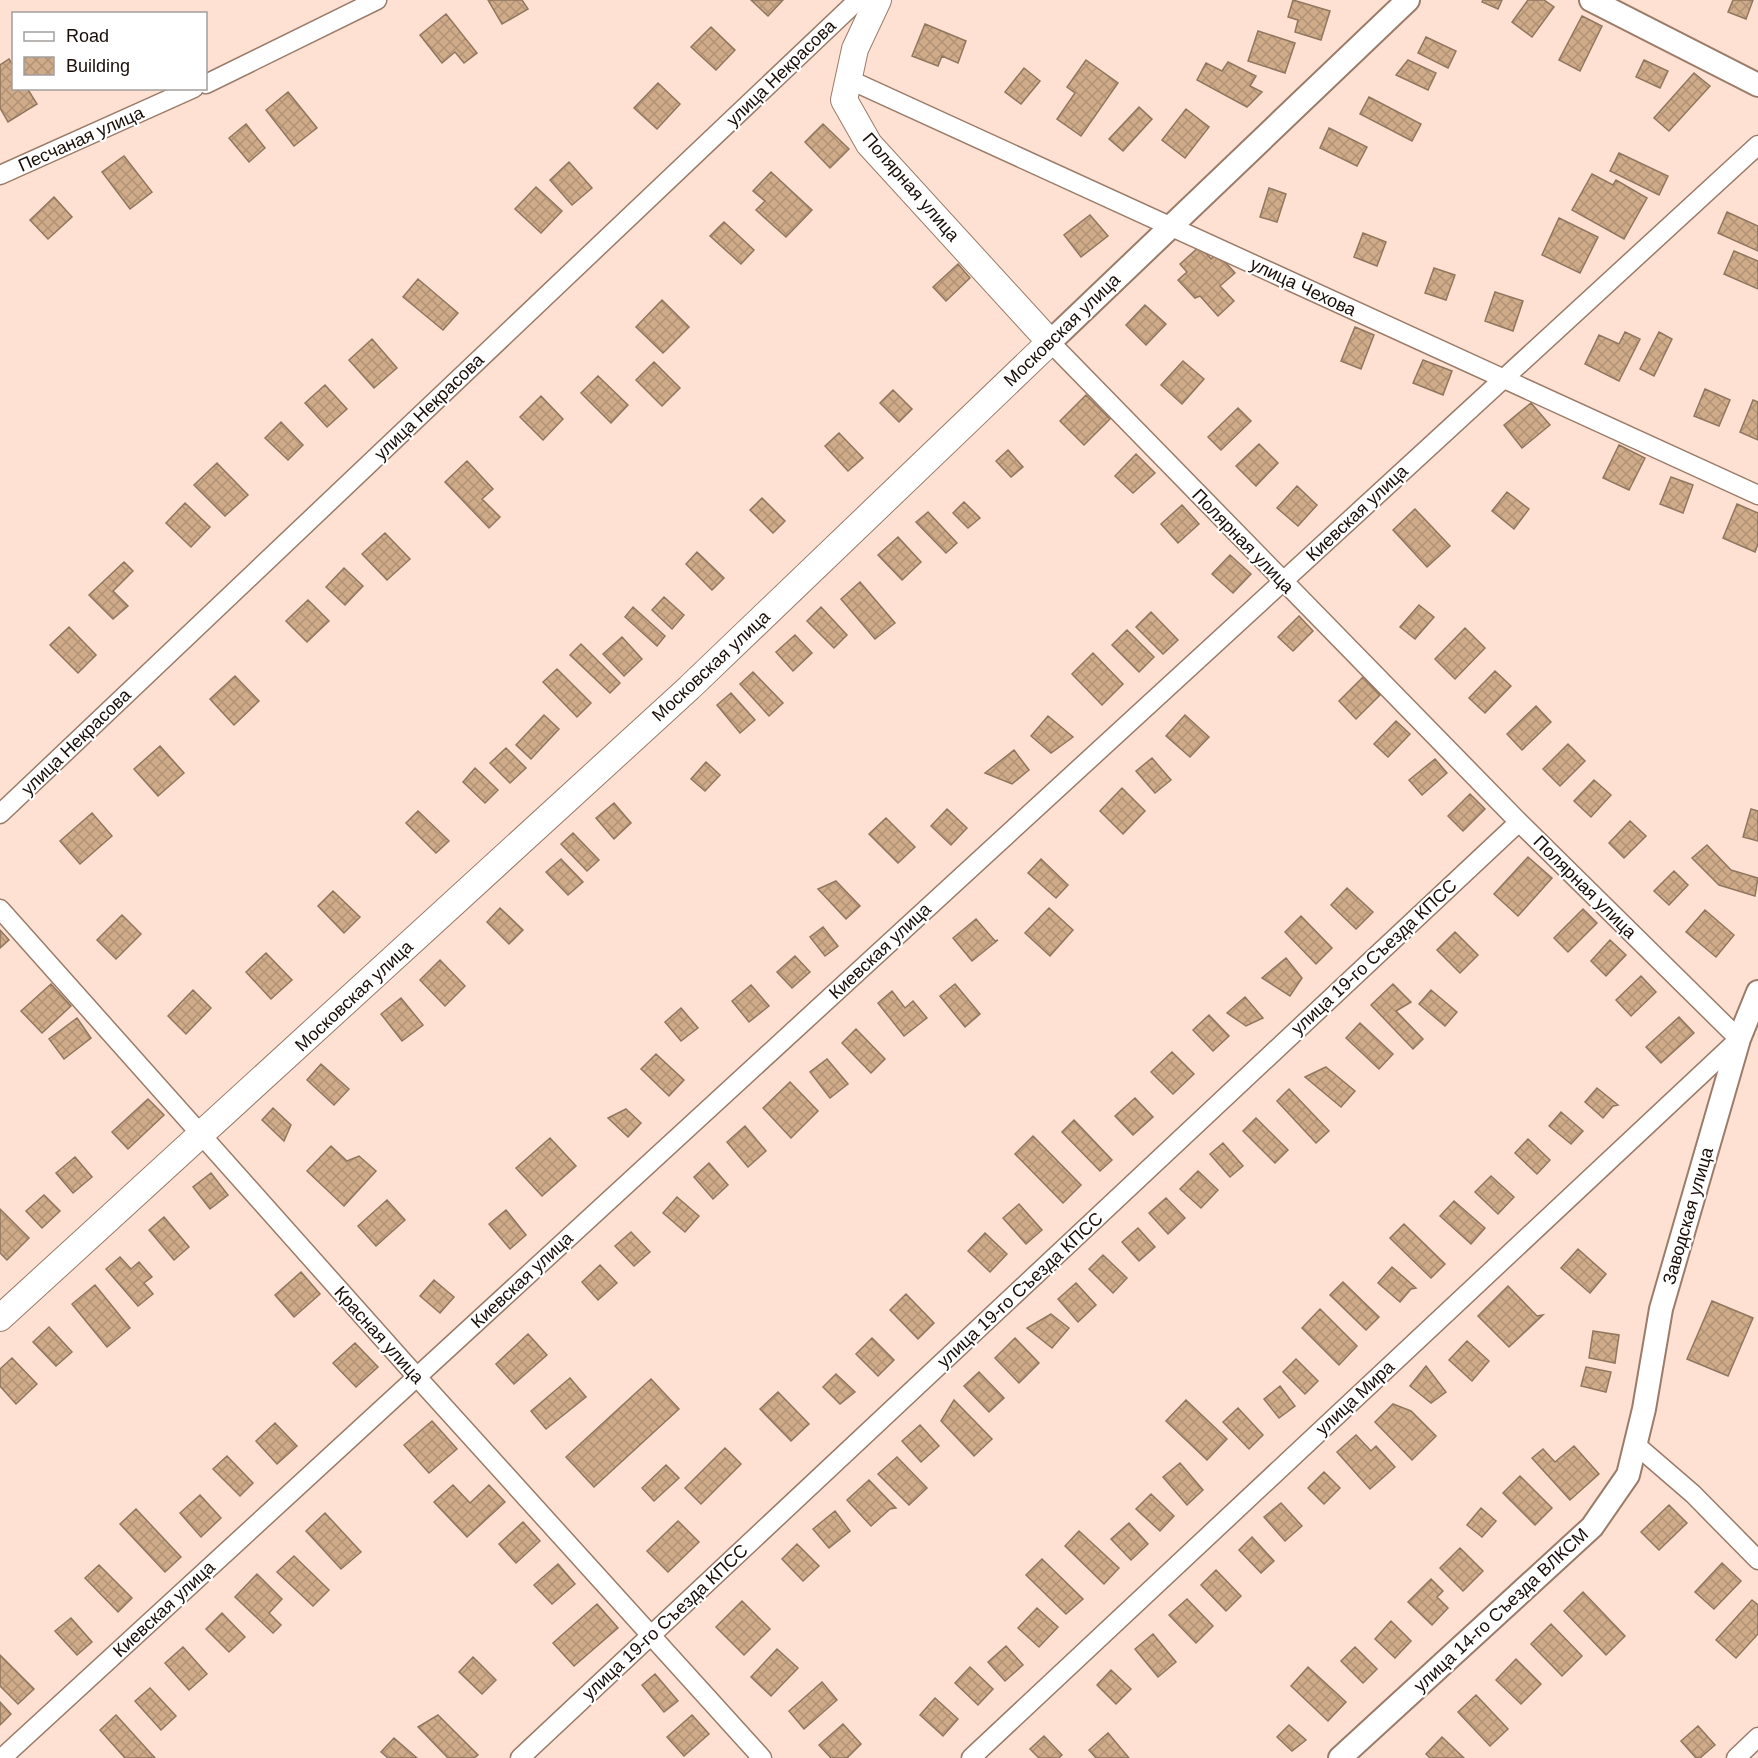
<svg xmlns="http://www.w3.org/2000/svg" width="1758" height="1758" font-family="Arial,sans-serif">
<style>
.building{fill:url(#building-cross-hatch);stroke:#90775f;stroke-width:1.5}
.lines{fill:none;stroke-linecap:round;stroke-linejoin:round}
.minor-casing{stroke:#9b7b69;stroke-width:21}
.tertiary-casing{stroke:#9b7b69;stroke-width:26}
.secondary-casing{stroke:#9b7b69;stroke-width:28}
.minor{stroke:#fff;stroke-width:18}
.tertiary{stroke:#fff;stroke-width:22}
.secondary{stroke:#fff;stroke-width:26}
.labels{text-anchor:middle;stroke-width:4.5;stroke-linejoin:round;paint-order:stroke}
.street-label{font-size:18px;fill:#190d07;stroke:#fff}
</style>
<defs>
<pattern id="building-cross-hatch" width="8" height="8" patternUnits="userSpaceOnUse" patternTransform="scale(1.5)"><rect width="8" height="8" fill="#cfab89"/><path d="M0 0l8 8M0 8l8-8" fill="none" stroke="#b19275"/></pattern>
</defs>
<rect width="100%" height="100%" fill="#fee1d2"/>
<path class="building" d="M488,0H522L528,9L502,24Z
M751,0H783L768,16Z
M1293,0L1330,11L1321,40L1295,32L1298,20L1288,17Z
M1483,0H1502L1498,9L1482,2Z
M1528,0H1544L1554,7L1532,37L1512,22Z
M1733,0H1753L1746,19L1728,12Z
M446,14L477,53L464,63L455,52L442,63L420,35Z
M1582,16L1602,26L1580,71L1559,60Z
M925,24L966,41L958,63L942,56L938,66L912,56Z
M711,27L735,50L716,70L691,47Z
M1258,31L1295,43L1285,73L1248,61Z
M1426,37L1456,51L1448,68L1418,53Z
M9,59L14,67V88H27L37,104L8,122L0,108V65Z
M1086,60L1118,83L1081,136L1057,119L1075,93L1067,87Z
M1408,60L1436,73L1428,90L1396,75Z
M1644,60L1668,71L1660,88L1636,77Z
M1228,62L1256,76L1250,86L1262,92L1247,107L1197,80L1206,63L1222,71Z
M1024,68L1040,81L1021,104L1005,92Z
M1694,73L1710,86L1669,131L1654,118Z
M658,83L680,104L657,129L634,108Z
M288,92L317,128L294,146L266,110Z
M1369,97L1421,124L1412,141L1360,114Z
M1139,107L1152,119L1123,151L1109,139Z
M1186,109L1209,127L1185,158L1162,140Z
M246,124L265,148L249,162L229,138Z
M823,124L849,149L830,168L805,142Z
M1329,128L1367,147L1357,166L1320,148Z
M1619,153L1668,176L1659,195L1610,171Z
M124,156L152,192L130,209L102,172Z
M569,162L592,188L572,205L550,180Z
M771,172L812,210L786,237L756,210L765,201L753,191Z
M1592,174L1613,185L1616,180L1647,198L1624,239L1572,210Z
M536,187L562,211L541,233L515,209Z
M1269,188L1286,194L1277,222L1260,217Z
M54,197L72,217L48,239L30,220Z
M1727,212L1758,226V251L1718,233Z
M1090,215L1108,236L1081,257L1064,235Z
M1559,218L1598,237L1580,273L1542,255Z
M724,222L754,250L741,264L710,236Z
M1363,233L1386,242L1377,266L1354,257Z
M1200,246L1211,259L1217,253L1235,273L1220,286L1234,301L1218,316L1200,296L1195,298L1178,280L1187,272L1180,264Z
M1734,251L1758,261V289L1724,274Z
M958,264L970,278L946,301L933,287Z
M1434,268L1455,275L1446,300L1425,293Z
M418,279L458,313L443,330L403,297Z
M1495,292L1523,301L1513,331L1485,321Z
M662,300L689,327L663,353L636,327Z
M1145,305L1166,324L1146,345L1126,325Z
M1355,327L1374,335L1361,369L1341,361Z
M1625,332L1640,339L1619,381L1585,364L1599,335L1619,344Z
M1659,332L1672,339L1654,376L1640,369Z
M372,339L397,368L374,388L349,360Z
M1423,360L1452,371L1443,395L1413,383Z
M1183,361L1204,379L1182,404L1161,385Z
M654,362L680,388L662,406L636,380Z
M598,376L628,405L611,423L581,393Z
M325,385L347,409L327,427L305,403Z
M1705,389L1730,400L1719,426L1694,416Z
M893,390L912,409L899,422L880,403Z
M1086,395L1110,419L1084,445L1060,421Z
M541,396L563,419L543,440L520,417Z
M1753,400L1758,402V440L1740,432Z
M1531,403L1550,425L1522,448L1504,425Z
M1238,408L1251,421L1221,450L1208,437Z
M281,422L303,445L288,460L265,438Z
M839,433L863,458L848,471L825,446Z
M1259,444L1278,463L1256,486L1236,466Z
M1619,445L1645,458L1629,490L1603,478Z
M1008,450L1023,467L1011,477L996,461Z
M1136,454L1155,473L1133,493L1115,476Z
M467,461L493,489L482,499L500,517L489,528L445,482Z
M217,463L248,495L225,516L194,485Z
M1671,477L1693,485L1683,513L1660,504Z
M1297,486L1317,505L1298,526L1277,508Z
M1507,492L1529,509L1514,529L1492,511Z
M762,498L785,521L773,533L750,510Z
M964,502L980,518L968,528L953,513Z
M185,503L210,527L191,547L166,523Z
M1737,504L1758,513V544L1755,552L1723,538Z
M1182,505L1199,524L1178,543L1161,524Z
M1415,509L1450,546L1427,567L1393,530Z
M928,512L957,543L946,553L916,522Z
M385,533L410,559L387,580L362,554Z
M898,537L921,562L902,580L878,555Z
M697,552L724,578L712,590L686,564Z
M1230,555L1251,574L1233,593L1212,574Z
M124,562L133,571L113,591L128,606L113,619L89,595Z
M344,568L363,586L345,605L326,587Z
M860,582L895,623L875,639L841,599Z
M664,597L684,615L672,629L652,610Z
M308,600L329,621L307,642L286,621Z
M1419,605L1434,617L1415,639L1400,627Z
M633,607L665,636L657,646L625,617Z
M821,607L847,635L834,648L807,621Z
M1151,612L1178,640L1163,654L1136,627Z
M1299,616L1313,631L1293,651L1278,637Z
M69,627L96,655L78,673L50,645Z
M1465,628L1485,648L1455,679L1435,659Z
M1127,630L1154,657L1139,672L1112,645Z
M795,635L812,653L793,671L776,652Z
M622,637L642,659L624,676L603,654Z
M581,644L620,683L610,693L570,655Z
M1093,653L1123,684L1102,705L1072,674Z
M557,669L591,703L577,717L543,682Z
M1495,671L1511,686L1485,713L1469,698Z
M753,672L783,703L769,716L740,684Z
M235,676L259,701L234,725L210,699Z
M1363,677L1380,695L1356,719L1339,701Z
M731,693L755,720L740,733L717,705Z
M1536,706L1551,722L1522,750L1507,734Z
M544,715L559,729L531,759L516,745Z
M1185,715L1209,737L1190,757L1166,736Z
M1048,716L1073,737L1051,753L1031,736Z
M1396,721L1410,734L1388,757L1374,744Z
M1568,744L1585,761L1560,786L1543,769Z
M160,746L184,773L158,796L134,769Z
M506,748L526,768L510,783L490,763Z
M1014,750L1029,770L1012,784L985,773Z
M1152,758L1171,780L1155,793L1136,771Z
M1435,759L1447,773L1422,795L1409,780Z
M706,762L720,775L705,791L691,779Z
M475,768L498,790L485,803L463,782Z
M1594,780L1611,795L1591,817L1574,801Z
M1122,788L1145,811L1123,834L1100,811Z
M1470,794L1485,809L1463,831L1448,816Z
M614,803L631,823L614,839L596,818Z
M947,809L967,828L951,845L931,826Z
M1751,809L1758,811V841L1743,837Z
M418,811L449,841L436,853L406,823Z
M92,813L112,836L80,864L60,841Z
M886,818L915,847L898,863L869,834Z
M1630,821L1646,836L1624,858L1609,843Z
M573,833L599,860L587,871L561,844Z
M1707,845L1731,870L1758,878L1755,896L1719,885L1692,858Z
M1528,857L1552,878L1518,916L1494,894Z
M561,859L583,882L568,895L546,872Z
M1041,859L1068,885L1056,898L1028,873Z
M1674,871L1688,885L1669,905L1654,891Z
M836,881L860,906L846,919L818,889Z
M1347,888L1373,912L1356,929L1331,905Z
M333,891L360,917L344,933L318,906Z
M500,908L523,930L509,944L487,922Z
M1049,908L1073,930L1050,956L1025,933Z
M1583,909L1597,923L1568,952L1554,938Z
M1705,910L1734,935L1716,957L1686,932Z
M122,915L141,934L116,959L97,940Z
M1301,916L1332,948L1316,964L1285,932Z
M976,919L995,941L998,940L972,961L953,938Z
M823,927L838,946L825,956L810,937Z
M0,930L9,940L0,948Z
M1455,932L1478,955L1460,973L1437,950Z
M1610,940L1626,955L1606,976L1591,961Z
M266,953L292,980L271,999L246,972Z
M795,956L810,972L792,988L777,972Z
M1286,958L1302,978L1290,996L1262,978Z
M440,960L465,986L445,1006L420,980Z
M1641,976L1656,992L1631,1016L1616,1000Z
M51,984L71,1006L42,1033L21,1011Z
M955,984L980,1014L965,1027L940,996Z
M1393,984L1411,1002L1396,1011L1423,1039L1413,1049L1371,1005Z
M751,985L769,1006L749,1022L732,1001Z
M193,990L211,1008L186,1034L168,1016Z
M1431,990L1457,1012L1445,1026L1419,1004Z
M892,991L905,1008L913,1001L927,1018L904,1036L878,1003Z
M1245,997L1263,1018L1246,1026L1227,1013Z
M401,998L423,1025L402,1041L381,1014Z
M681,1008L698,1028L681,1041L665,1022Z
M1209,1015L1229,1036L1213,1051L1193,1030Z
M1679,1017L1694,1033L1661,1063L1646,1047Z
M77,1018L91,1038L64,1059L49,1039Z
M1360,1023L1393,1054L1379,1069L1346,1038Z
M856,1029L885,1059L871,1073L842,1043Z
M1172,1052L1194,1074L1173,1094L1151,1072Z
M656,1054L684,1080L669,1096L641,1069Z
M827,1059L848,1084L830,1098L810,1072Z
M321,1064L349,1089L334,1105L307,1080Z
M1326,1067L1355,1091L1341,1107L1305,1077Z
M790,1082L818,1111L791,1138L763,1108Z
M1597,1088L1618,1105L1613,1106L1603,1118L1585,1102Z
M1289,1089L1329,1131L1316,1143L1277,1101Z
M1135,1098L1153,1117L1133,1135L1115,1116Z
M148,1099L164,1115L128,1149L112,1132Z
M273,1108L291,1125L284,1141L262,1120Z
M626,1109L641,1123L628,1137L608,1118Z
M1561,1112L1583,1131L1571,1144L1549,1126Z
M1256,1118L1288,1150L1275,1163L1243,1131Z
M1074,1120L1112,1160L1100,1171L1062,1132Z
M745,1126L766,1151L748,1167L727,1142Z
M1033,1136L1081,1185L1063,1203L1015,1154Z
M550,1138L576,1166L542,1196L516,1168Z
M1528,1139L1550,1160L1537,1174L1515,1153Z
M1223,1143L1243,1166L1230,1177L1210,1154Z
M331,1146L347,1161L359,1156L376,1171L344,1206L307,1171Z
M75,1157L92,1177L73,1193L56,1173Z
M709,1163L728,1185L713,1199L694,1177Z
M1198,1171L1218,1190L1201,1208L1180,1189Z
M211,1173L228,1195L210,1209L193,1187Z
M1491,1176L1514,1197L1498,1214L1475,1192Z
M44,1195L60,1211L42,1228L26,1211Z
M677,1197L699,1216L685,1232L663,1213Z
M1166,1198L1185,1218L1168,1234L1149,1213Z
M387,1200L405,1220L376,1246L358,1226Z
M1454,1201L1485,1228L1471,1244L1440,1216Z
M1019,1204L1042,1230L1026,1244L1003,1218Z
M0,1209L29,1238L7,1260L0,1253Z
M506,1210L526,1235L510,1249L489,1224Z
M164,1217L189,1247L174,1260L149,1230Z
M1404,1224L1445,1264L1431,1278L1390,1238Z
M1138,1228L1155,1247L1139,1261L1122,1242Z
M631,1232L650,1252L634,1266L615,1246Z
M985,1233L1007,1254L990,1272L968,1251Z
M1578,1249L1606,1274L1590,1293L1561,1268Z
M1103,1255L1127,1278L1113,1293L1089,1269Z
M120,1257L131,1269L139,1262L152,1277L144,1283L153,1294L138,1306L106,1269Z
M600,1265L617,1283L598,1300L582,1282Z
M1392,1267L1416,1288L1411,1289L1400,1302L1378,1283Z
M301,1272L320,1294L294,1317L275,1295Z
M434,1280L454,1297L440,1313L420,1296Z
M1343,1282L1379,1317L1366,1330L1330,1295Z
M1076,1283L1096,1305L1078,1322L1058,1299Z
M95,1285L130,1328L107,1347L72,1304Z
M1508,1286L1537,1316L1543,1315L1509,1347L1478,1316Z
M906,1294L934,1323L918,1339L890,1310Z
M1712,1301L1753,1318L1728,1376L1687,1359Z
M1320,1309L1357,1346L1339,1365L1302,1328Z
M1051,1314L1069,1328L1052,1348L1027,1328Z
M49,1327L72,1352L56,1366L33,1342Z
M1593,1331L1619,1335L1615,1363L1589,1358Z
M528,1334L547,1355L514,1384L496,1364Z
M872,1338L894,1360L878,1376L856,1354Z
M1015,1338L1039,1363L1019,1383L995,1358Z
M1467,1341L1489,1361L1472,1381L1449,1360Z
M355,1343L378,1367L356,1387L333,1363Z
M12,1358L37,1384L16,1404L0,1386V1369Z
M1296,1359L1318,1381L1305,1394L1283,1372Z
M1426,1366L1446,1392L1431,1403L1410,1386Z
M1586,1367L1611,1372L1606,1392L1581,1386Z
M979,1372L1004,1398L989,1412L964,1386Z
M836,1374L855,1392L840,1404L823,1387Z
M570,1378L586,1397L546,1429L531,1411Z
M651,1379L679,1409L594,1487L566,1457Z
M1280,1386L1295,1406L1279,1418L1264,1399Z
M778,1392L809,1424L791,1441L760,1409Z
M954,1400L992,1439L974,1456L941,1421Z
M1186,1400L1227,1439L1207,1460L1166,1421Z
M1393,1404L1411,1411L1436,1436L1412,1460L1375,1422Z
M1238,1408L1263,1435L1249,1449L1223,1422Z
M432,1421L457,1449L429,1473L404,1445Z
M275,1423L297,1446L277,1464L256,1441Z
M920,1425L939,1446L921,1462L902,1441Z
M1356,1435L1371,1451L1376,1446L1395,1467L1370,1489L1337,1452Z
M1574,1446L1599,1474L1570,1500L1532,1458L1543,1449L1555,1462Z
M725,1448L741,1464L701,1504L685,1488Z
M227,1456L253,1483L240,1496L213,1469Z
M897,1457L927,1488L909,1505L878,1474Z
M1180,1463L1203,1490L1187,1505L1163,1477Z
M666,1465L679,1478L654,1501L642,1488Z
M1324,1472L1340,1488L1324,1504L1308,1488Z
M1520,1476L1552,1508L1535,1525L1503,1493Z
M869,1480L896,1508L890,1509L871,1526L847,1500Z
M453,1485L470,1503L489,1485L505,1502L467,1537L434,1502Z
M1151,1494L1174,1516L1160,1531L1136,1509Z
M200,1495L221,1518L201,1537L180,1513Z
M1281,1503L1302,1526L1285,1541L1264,1517Z
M1669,1505L1687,1523L1659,1550L1641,1532Z
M1481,1508L1496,1521L1482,1537L1467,1525Z
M136,1509L181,1557L165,1572L120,1524Z
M835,1511L850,1531L829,1548L813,1529Z
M325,1513L361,1552L341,1569L306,1531Z
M678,1521L699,1542L668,1572L647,1551Z
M523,1522L540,1541L516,1563L499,1544Z
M1129,1523L1148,1544L1131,1560L1111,1539Z
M1079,1531L1119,1568L1104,1584L1065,1546Z
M1252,1537L1274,1561L1261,1573L1239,1550Z
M797,1544L819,1566L803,1581L782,1559Z
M1460,1548L1483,1571L1463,1591L1440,1568Z
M294,1556L329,1590L313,1606L277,1572Z
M1042,1559L1083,1599L1066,1614L1026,1575Z
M1722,1563L1741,1581L1714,1609L1695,1592Z
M558,1564L575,1584L552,1604L534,1585Z
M99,1565L132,1598L118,1612L85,1578Z
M1216,1570L1241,1596L1226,1611L1201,1585Z
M257,1574L282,1599L269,1613L281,1625L273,1633L235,1597Z
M1431,1579L1443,1591L1437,1597L1448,1608L1432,1625L1408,1602Z
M1583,1592L1625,1636L1606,1655L1564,1611Z
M1187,1599L1213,1626L1196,1643L1169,1615Z
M1752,1600L1758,1605V1634L1736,1658L1716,1640Z
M742,1601L770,1629L744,1655L716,1627Z
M597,1604L618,1628L574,1666L553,1643Z
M1037,1608L1058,1627L1039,1647L1018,1628Z
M222,1613L245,1637L229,1652L206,1629Z
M71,1618L92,1642L77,1655L55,1631Z
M1391,1621L1411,1641L1395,1658L1375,1639Z
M1551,1624L1582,1656L1562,1676L1531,1644Z
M1153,1634L1176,1662L1158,1677L1135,1649Z
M1006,1646L1023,1665L1005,1681L988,1662Z
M183,1647L207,1674L189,1690L165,1663Z
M1355,1647L1377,1669L1363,1683L1341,1661Z
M777,1649L798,1668L771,1696L751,1677Z
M0,1655L34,1689L18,1704L0,1686Z
M473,1657L496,1680L482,1694L459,1672Z
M1516,1659L1541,1684L1521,1704L1496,1680Z
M970,1667L993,1689L978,1705L955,1683Z
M1308,1667L1346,1702L1328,1721L1291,1686Z
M1111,1670L1131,1689L1116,1704L1097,1685Z
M655,1674L678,1701L664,1712L642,1685Z
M822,1682L837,1700L804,1729L789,1711Z
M150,1688L176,1716L161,1730L135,1701Z
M1476,1695L1508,1729L1490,1746L1458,1712Z
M935,1698L958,1719L943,1736L920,1715Z
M0,1702L11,1714L0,1725Z
M116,1715L155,1758H125L100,1730Z
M438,1715L478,1755L474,1758H448L418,1727Z
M692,1715L709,1734L684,1756L667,1737Z
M843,1724L861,1744L847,1758H831L819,1745Z
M1289,1725L1306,1740L1292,1751L1277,1737Z
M1698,1726L1715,1745L1700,1758H1696L1681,1741Z
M1108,1733L1129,1758H1096L1089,1750Z
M1044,1736L1062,1755L1059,1758H1039L1030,1749Z
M1442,1737L1464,1758H1430L1426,1754Z
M394,1738L417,1758H388L381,1752Z"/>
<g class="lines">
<defs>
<path id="minor" d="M848,79L1758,495
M206,84L377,0
M0,175L194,88
M0,814L858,0
M0,909L417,1377L762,1758
M1635,1444L1693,1494L1758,1560
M2,1758L1758,145
M520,1758L1519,822
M971,1758L1739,1039L1519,822L1050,342
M1736,1758L1758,1737"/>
<path id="tertiary" d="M1591,0L1758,85
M1050,342L1408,0
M1340,1758L1592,1527L1628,1475L1644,1409L1661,1309L1739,1039L1758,992"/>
<path id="secondary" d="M0,1318L689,688L1050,342L869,144L844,100L855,49L878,0"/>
</defs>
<use href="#minor" class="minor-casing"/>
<use href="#tertiary" class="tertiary-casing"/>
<use href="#secondary" class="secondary-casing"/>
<use href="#minor" class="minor"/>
<use href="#tertiary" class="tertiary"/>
<use href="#secondary" class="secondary"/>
</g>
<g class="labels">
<g class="street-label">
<text transform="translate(781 73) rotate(-44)" y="6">улица Некрасова</text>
<text transform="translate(81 139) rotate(-24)" y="6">Песчаная улица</text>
<text transform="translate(911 187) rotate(49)" y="6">Полярная улица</text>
<text transform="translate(1303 287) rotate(25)" y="6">улица Чехова</text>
<text transform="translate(1062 330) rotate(-44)" y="6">Московская улица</text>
<text transform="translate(429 407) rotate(-44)" y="6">улица Некрасова</text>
<text transform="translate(1357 513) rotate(-43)" y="6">Киевская улица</text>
<text transform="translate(1243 541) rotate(46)" y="6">Полярная улица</text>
<text transform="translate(711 666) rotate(-43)" y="6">Московская улица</text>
<text transform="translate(76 742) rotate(-44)" y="6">улица Некрасова</text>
<text transform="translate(1585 887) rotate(45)" y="6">Полярная улица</text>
<text transform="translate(880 951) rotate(-43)" y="6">Киевская улица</text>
<text transform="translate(1374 957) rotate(-43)" y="6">улица 19-го Съезда КПСС</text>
<text transform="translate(354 996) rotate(-43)" y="6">Московская улица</text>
<text transform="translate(1688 1216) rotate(-74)" y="6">Заводская улица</text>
<text transform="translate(522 1280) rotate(-43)" y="6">Киевская улица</text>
<text transform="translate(1020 1290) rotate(-43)" y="6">улица 19-го Съезда КПСС</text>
<text transform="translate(379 1335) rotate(48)" y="6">Красная улица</text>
<text transform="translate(1355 1398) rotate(-43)" y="6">улица Мира</text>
<text transform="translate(164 1609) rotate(-43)" y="6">Киевская улица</text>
<text transform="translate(1501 1610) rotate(-43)" y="6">улица 14-го Съезда ВЛКСМ</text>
<text transform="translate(665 1622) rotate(-43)" y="6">улица 19-го Съезда КПСС</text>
</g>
</g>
<rect x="12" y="12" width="195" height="78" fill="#ffffff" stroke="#a39e9c" stroke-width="1.5"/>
<rect x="24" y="32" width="30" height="9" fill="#ffffff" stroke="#a39e9c" stroke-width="1.5"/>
<text x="66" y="42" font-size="18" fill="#190d07">Road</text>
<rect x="24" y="57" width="30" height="18" fill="url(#building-cross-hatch)" stroke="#a39e9c" stroke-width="1.5"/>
<text x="66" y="72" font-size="18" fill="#190d07">Building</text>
</svg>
